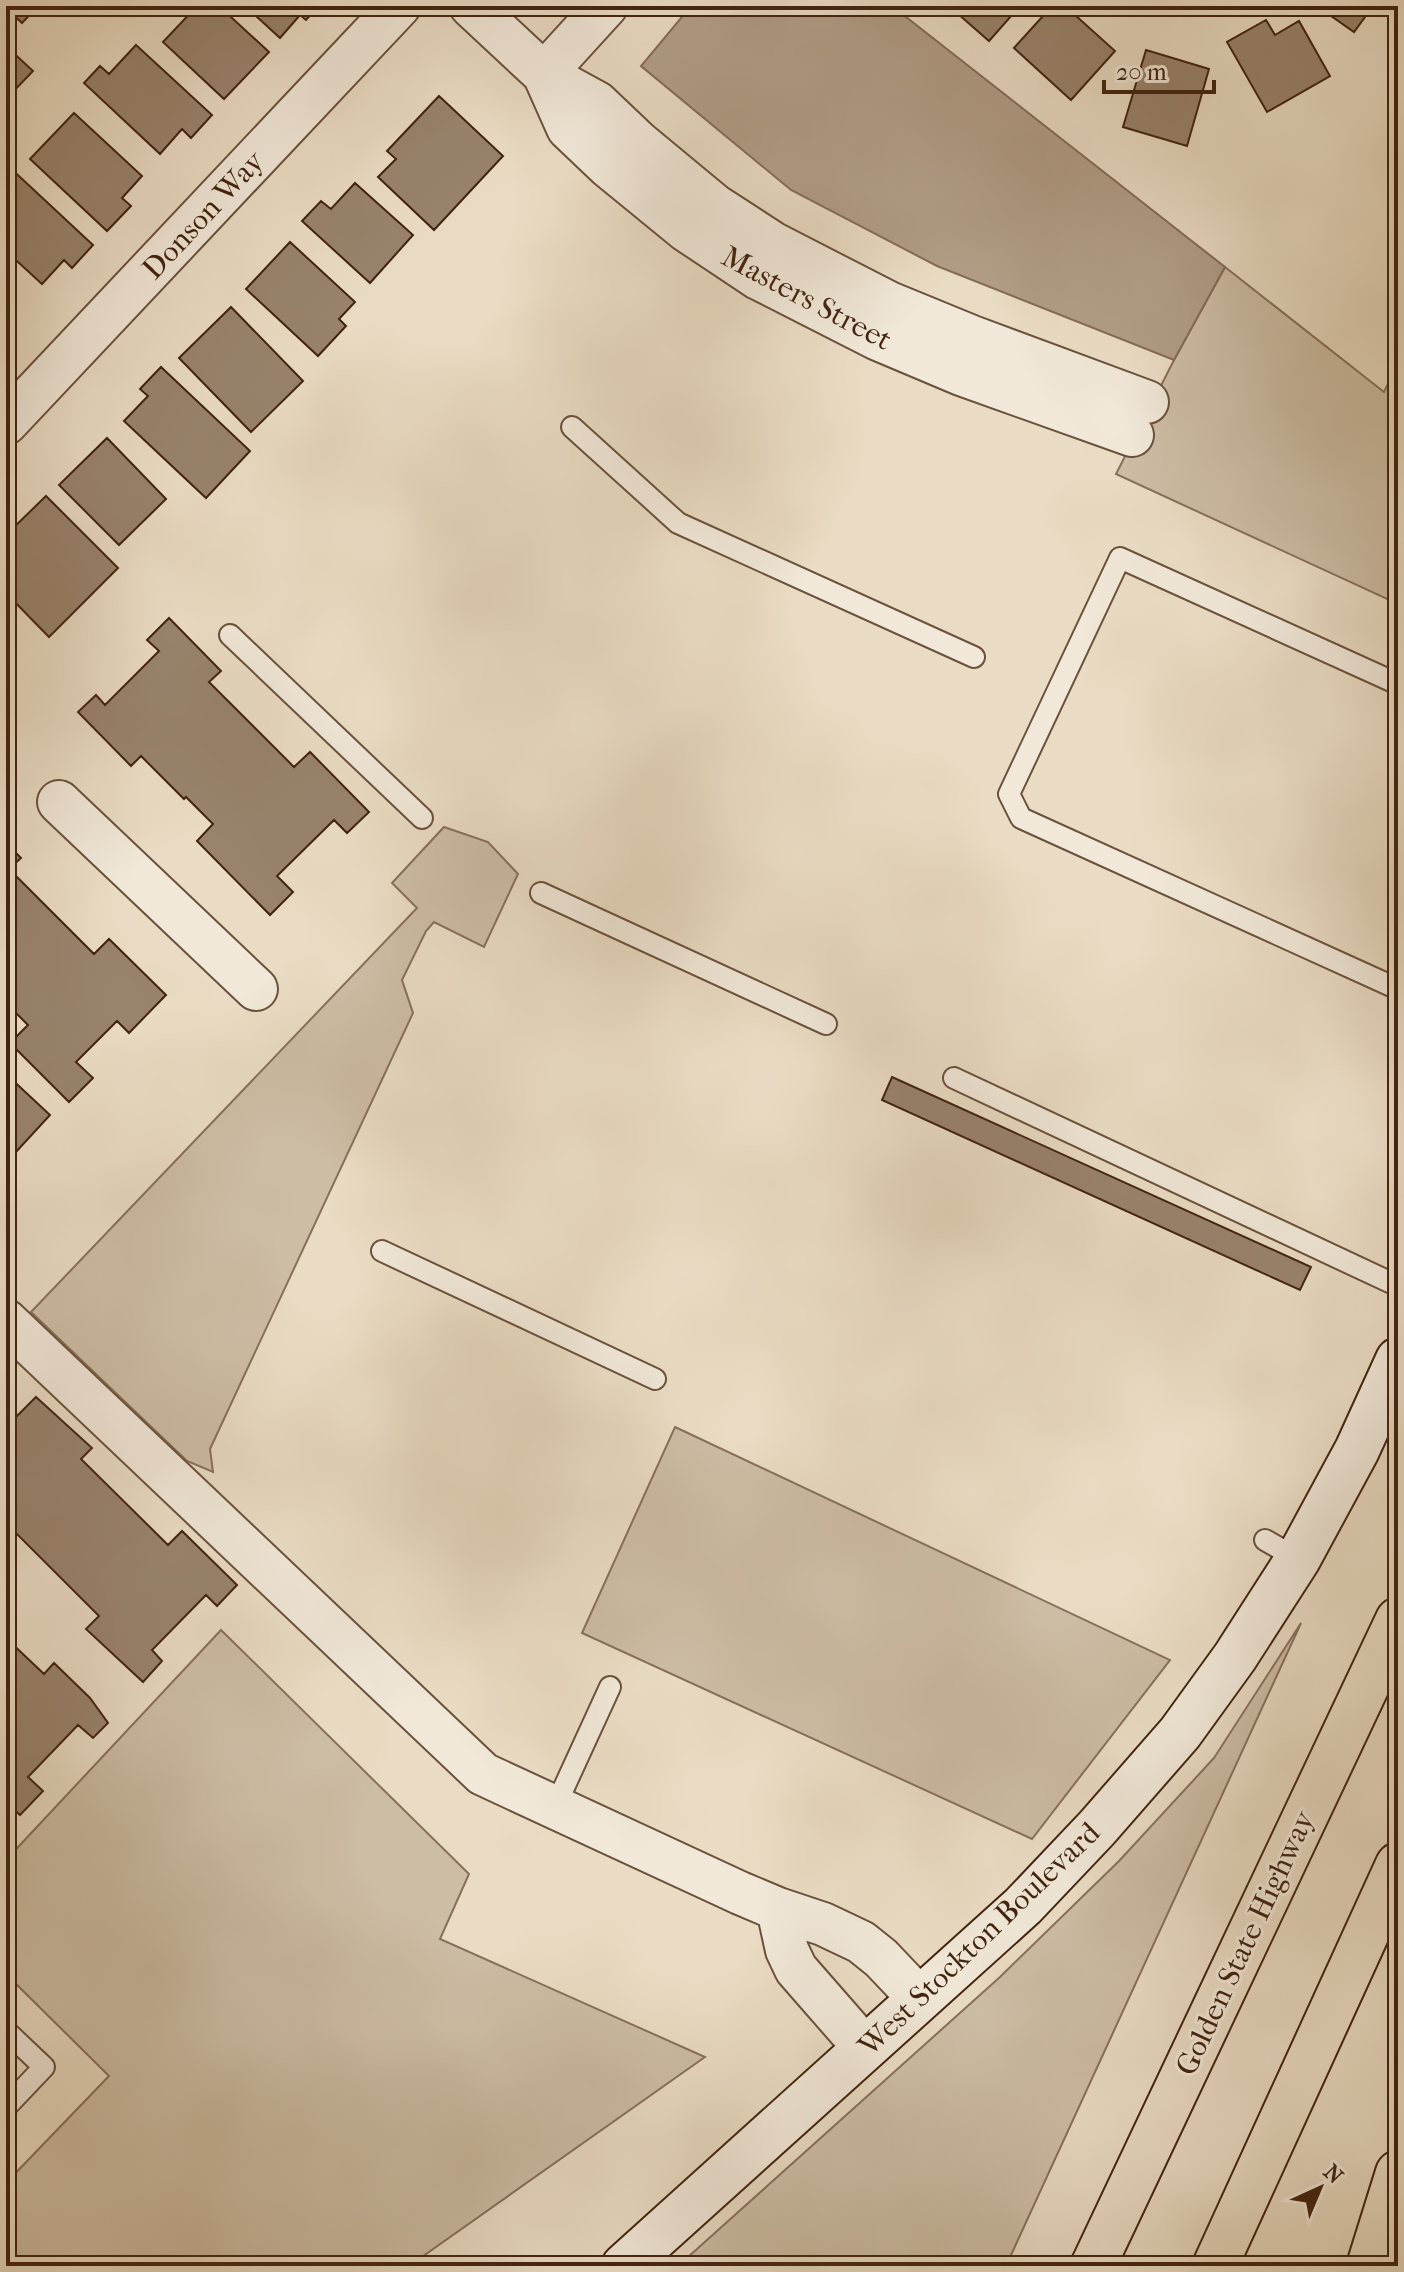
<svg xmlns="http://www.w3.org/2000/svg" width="1404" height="2272" font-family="'IM FELL French Canon',serif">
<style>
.green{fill:#cdbda5;stroke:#87705a;stroke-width:2}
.water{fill:#b19d86;stroke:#846c56;stroke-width:2}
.building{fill:#99836d;stroke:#41230e;stroke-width:2}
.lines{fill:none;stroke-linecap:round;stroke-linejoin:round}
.lane-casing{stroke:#6b513c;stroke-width:24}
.street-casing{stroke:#6b513c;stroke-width:46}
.secondary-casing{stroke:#41230e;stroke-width:48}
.highway-casing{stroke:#41230e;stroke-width:48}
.lane{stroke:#f1e8d9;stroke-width:20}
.street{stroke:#f1e8d9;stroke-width:42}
.secondary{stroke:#f1e8d9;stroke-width:44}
.highway{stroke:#eadcc4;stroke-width:44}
.labels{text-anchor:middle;stroke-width:6;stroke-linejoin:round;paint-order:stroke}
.street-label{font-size:30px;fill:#41230e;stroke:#f1e8d9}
</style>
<rect width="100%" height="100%" fill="#eadcc4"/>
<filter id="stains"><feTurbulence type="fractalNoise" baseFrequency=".0025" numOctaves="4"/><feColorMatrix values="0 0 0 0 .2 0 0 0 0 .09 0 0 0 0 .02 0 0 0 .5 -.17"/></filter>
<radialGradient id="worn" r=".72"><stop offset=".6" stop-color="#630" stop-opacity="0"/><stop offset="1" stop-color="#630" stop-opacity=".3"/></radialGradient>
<path class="green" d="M1225,267L1384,392L1398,363V604L1116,474L1174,360Z
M444,827L488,842L518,874L484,947L434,922L426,931L402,980L413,1013L210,1449L213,1472L187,1461L31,1312L417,908L392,883Z
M675,1427L1170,1660L1032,1839L582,1633Z
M1301,1623L1006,2266H678L1000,1977L1119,1861L1214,1758Z
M221,1630L469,1874L440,1939L705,2057L409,2266H6V2183L109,2076L6,1974V1860Z"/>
<path class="water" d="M691,6H892L1225,267L1174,360L937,266L791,190L641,66Z"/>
<path class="building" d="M6,6H38L22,23L6,8Z
M197,6H219L269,52L224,99L163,42Z
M245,6H319L306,20L300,15L280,38Z
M949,6H1020L989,41Z
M1052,6H1065L1115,51L1071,100L1014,48Z
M1317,6H1373L1354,32Z
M1266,20L1275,35L1299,21L1330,76L1267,112L1227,42Z
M136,45L212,115L191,138L182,129L160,154L84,83L100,66L109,74Z
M6,46L33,71L6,99Z
M1146,50L1209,69L1187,146L1123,127Z
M439,96L503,156L434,230L378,177L396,159L387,151Z
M74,113L142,176L122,198L131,206L107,231L30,159Z
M6,164L93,245L72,268L64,260L42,284L6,251Z
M355,183L413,235L370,283L302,221L321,201L331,209Z
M290,242L355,302L339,319L346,326L318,356L246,289Z
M231,307L303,381L251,432L179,358Z
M161,367L250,451L206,498L124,421L148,396L140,389Z
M107,438L166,499L119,545L59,485Z
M46,496L118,568L49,637L6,593V535Z
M169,618L221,671L209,682L294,767L310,752L369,812L347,833L334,820L277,876L293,892L270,915L197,841L213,824L186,797L184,799L141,756L131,766L78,712L96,695L105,705L159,651L147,640Z
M6,843L21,858L9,869L94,954L109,939L166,995L129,1033L117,1021L76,1062L93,1078L69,1102L10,1043L28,1025L6,1003Z
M6,1074L50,1115L14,1154L6,1147Z
M892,1077L1311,1267L1300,1290L882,1100Z
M36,1397L92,1448L81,1459L168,1545L182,1531L237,1585L217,1606L206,1595L152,1650L162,1661L143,1682L86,1629L99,1616L14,1531L6,1538V1445L13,1437L6,1430V1427Z
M6,1638L44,1674L54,1663L90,1698L108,1723L93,1738L78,1725L28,1777L43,1791L20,1815L6,1802Z"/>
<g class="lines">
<defs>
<path id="lane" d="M572,427L678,523L974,657
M230,635L422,818
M1398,684L1120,558L1009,794L1021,818L1398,989
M541,893L826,1024
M954,1078L1398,1286
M382,1251L655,1379
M1265,1540L1298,1559
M555,1807L610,1687
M6,2031L44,2067L6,2107"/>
<path id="street" d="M471,6L544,74L597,103L638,142L714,205L774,244L889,303L972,337L1147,402
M544,74L568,128L609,167L686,230L758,278L878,339L961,374L1132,435
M544,74L606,6
M6,423L399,6
M59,802L256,989
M6,1321L483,1774L740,1893L778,1909L823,1924L861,1942L881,1958L920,1999
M778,1909L787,1950L796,1969L865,2048"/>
<path id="secondary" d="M624,2266L1023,1906L1097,1828L1180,1733L1235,1657L1298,1559L1357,1450L1398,1360"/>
<path id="highway" d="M1093,2266L1398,1620
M1215,2266L1398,1865
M1369,2266L1398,2173"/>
</defs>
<use href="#lane" class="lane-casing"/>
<use href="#street" class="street-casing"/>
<use href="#secondary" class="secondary-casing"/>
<use href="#highway" class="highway-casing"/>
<use href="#lane" class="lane"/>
<use href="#street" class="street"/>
<use href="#secondary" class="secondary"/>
<use href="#highway" class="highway"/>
</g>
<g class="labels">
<g class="street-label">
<text transform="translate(203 215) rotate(-47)" y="10">Donson Way</text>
<text transform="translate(807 298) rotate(28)" y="10">Masters Street</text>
<text transform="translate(979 1939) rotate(-44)" y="10">West Stockton Boulevard</text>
<text transform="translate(1245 1943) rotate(-65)" y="10">Golden State Highway</text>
</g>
</g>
<rect width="1404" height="2272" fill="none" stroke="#eadcc4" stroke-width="32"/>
<rect x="8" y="8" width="1388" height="2256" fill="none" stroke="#41230e" stroke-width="4"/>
<rect x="16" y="16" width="1372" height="2240" fill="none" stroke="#41230e" stroke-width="2"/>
<g transform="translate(1320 2188) rotate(44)" stroke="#f1e8d9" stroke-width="6" paint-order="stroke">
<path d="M0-6L14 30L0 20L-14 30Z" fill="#41230e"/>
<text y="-12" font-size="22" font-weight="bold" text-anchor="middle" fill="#41230e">N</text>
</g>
<path d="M1104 80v12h110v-12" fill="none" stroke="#41230e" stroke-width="4"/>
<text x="1116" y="80" font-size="24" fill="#41230e" stroke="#f1e8d9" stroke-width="6" paint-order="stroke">20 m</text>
<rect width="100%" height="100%" filter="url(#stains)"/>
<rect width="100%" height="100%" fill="url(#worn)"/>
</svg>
